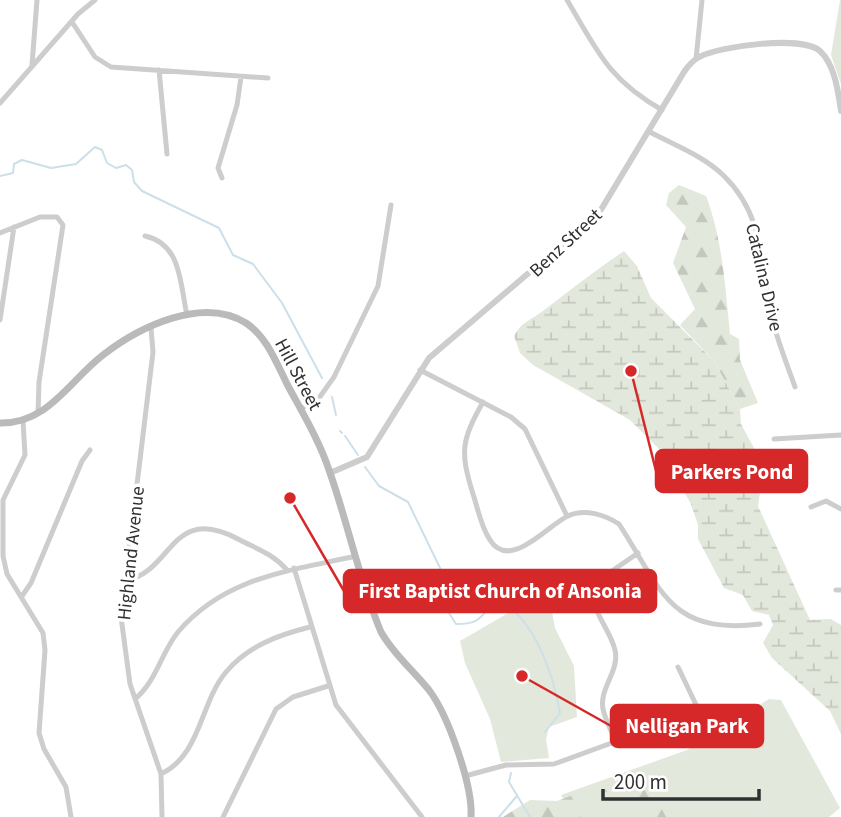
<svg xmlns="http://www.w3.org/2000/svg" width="841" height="817" font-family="'Source Sans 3',sans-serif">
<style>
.green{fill:#e3e8dc}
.forest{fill:url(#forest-firs)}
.wetland{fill:url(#wetland-marsh)}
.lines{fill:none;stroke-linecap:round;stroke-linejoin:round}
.stream{stroke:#cddfe9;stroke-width:2}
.minor{stroke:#cdcdcd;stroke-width:5}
.tertiary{stroke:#cdcdcd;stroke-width:6}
.secondary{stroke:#bababa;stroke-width:7}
.labels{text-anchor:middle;stroke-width:7;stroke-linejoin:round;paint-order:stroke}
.street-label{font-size:19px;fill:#303030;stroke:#fff}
.leader{fill:none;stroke:#d62828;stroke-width:2.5}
.callout-dot{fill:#d62828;stroke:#fff;stroke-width:2.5}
.callout{fill:#d62828;stroke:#d62828;stroke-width:2.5}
.callout-label{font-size:21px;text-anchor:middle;font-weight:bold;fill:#fff}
</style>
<defs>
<pattern id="forest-firs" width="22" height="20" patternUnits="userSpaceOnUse" patternTransform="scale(1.75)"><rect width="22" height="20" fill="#e3e8dc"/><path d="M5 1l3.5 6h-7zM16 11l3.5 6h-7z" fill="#c3c7bd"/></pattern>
<pattern id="wetland-marsh" width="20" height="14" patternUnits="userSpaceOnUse" patternTransform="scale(1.75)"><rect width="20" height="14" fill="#e3e8dc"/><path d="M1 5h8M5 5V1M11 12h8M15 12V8" fill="none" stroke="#c3c7bd"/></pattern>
</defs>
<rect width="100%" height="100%" fill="#fff"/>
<path class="green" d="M840,0H841V84L831,55Z
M548,590L555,628L574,666L577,717L549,727L546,739L549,758L501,762L490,719L465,663L460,641Z
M769,699L781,700L840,808L829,817H574L561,795L687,750Z"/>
<path class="forest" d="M679,185L706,196C723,241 725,286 730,334L739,339L740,360L758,403L740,409L714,361L680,325L695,309L673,263L686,227L666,205L669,193Z
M636,774L644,775L666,817H644L645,803L637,798L602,791L598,787Z
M584,791L581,817H503L530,800L557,801Z"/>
<path class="wetland" d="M624,251L637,266L651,298L714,361L740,409L741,424L754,448L762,480L758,506L810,620L831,619L841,625V734L830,711L772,658L763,643L773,625L769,615L752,611L743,595L724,588L698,539V525L691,504L660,450L630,420L533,365L520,353L514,336C521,322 531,320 543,311C570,290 596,270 624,251Z"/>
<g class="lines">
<path class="stream" d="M0,176L13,173L14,164L22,160L51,168L76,164L95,147L102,150L107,163L116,168L126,165L132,170L134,182L142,191L219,228L233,255L253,264L282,303L322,378
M332,397L336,415
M340,431L342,433
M345,436L358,455
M365,467L379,486L408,502L443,574L447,610L456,624C486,624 478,613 499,601C535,618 554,677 560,713L545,732
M511,773L509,782L530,817
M499,817L516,797"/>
<path class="minor" d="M567,0C598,52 608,79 662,110
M72,22L95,57L111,67L268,78
M696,59L702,0
M32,65L37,0
M159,70L167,154
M0,103L78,14L95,0
M650,132C674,145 704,156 724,176C760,211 761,253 768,299C773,329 785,359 795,387
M222,178L218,168L237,105L241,77
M0,233L40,217H57L63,225L39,382L38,414
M145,236C182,244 180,285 187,315
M0,320L14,227
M151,328L153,352L121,617L130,684L161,774L162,817
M420,370L511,417L525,429L567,516
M483,402C461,441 460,452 473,494C478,509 481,527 490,540C510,572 549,524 568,516C585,508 605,515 619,524C662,590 669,635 760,624
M300,409L319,398L334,377L378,286L391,205
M23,421L25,455L3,500V556L7,574L43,633L45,650L39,733L44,749L66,787L71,817
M774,439L841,435
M811,507L826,501L841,509
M294,568L336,705L422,817
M124,581C175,572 169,502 240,540C257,549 273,554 286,569
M836,590H841
M22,596L31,583L82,461L90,450
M135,699C156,682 161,653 178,632C225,577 289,571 356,556
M615,740C611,730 605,719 603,709C599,688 620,671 615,650C610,629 594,616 593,593L612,571L638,553
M161,774C201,755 200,703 226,672C248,646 278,635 310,627
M465,776L506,765L554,764L699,711L678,667
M223,817L276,709L293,697L328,686"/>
<path class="tertiary" d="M330,473L367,457L429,358L599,213L684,72C688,66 692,61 699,57C720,46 802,35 820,51C835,65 838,91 841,111"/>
<path class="secondary" d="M0,423C48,424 69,381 103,355C139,327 202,296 246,323C267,337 276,362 287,384C302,412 319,440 329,470C348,523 359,580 381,632C394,655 413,670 429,690C448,715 473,786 471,817"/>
</g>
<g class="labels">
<g class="street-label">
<text transform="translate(565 242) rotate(-43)" y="7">Benz Street</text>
<text transform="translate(765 277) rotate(77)" y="7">Catalina Drive</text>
<text transform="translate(299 374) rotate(62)" y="7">Hill Street</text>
<text transform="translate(130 553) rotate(-84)" y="7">Highland Avenue</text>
</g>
</g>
<path class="leader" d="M631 371L656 471M290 498L344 591M522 676L611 726"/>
<g class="callout-dot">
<circle cx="631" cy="371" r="7"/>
<circle cx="290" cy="498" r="7"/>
<circle cx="522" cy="676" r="7"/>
</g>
<g class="callout">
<rect x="656" y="450" width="151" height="42" rx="7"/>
<rect x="344" y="570" width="312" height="42" rx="7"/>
<rect x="611" y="705" width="152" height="42" rx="7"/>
</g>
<g class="callout-label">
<text x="732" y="479">Parkers Pond</text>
<text x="500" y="598">First Baptist Church of Ansonia</text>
<text x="687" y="733">Nelligan Park</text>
</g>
<path d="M603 789v10h156v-10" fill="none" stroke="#303030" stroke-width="3.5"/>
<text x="614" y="789" font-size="21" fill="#303030" stroke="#ffffff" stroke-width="5" paint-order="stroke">200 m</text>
</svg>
